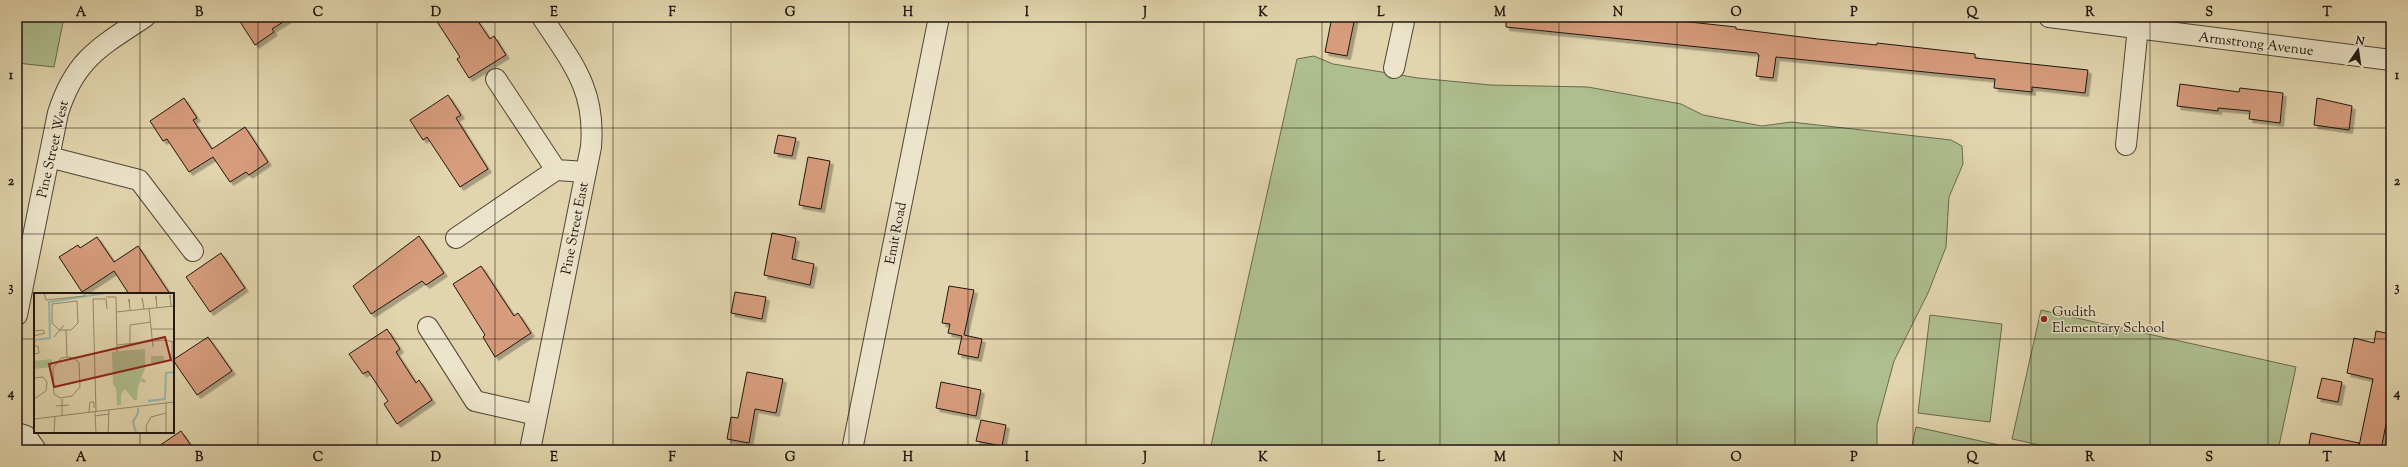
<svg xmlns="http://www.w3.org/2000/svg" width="2408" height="467" font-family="'Sorts Mill Goudy',serif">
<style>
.green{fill:#aebe8e;stroke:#676a4f}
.building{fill:#d69c7c;stroke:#201610;filter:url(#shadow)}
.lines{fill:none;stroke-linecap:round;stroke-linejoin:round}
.minor-casing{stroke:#504637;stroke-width:22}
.minor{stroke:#ece4ca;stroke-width:20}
.grid{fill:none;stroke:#201610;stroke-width:1;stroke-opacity:0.55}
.poi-dot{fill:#8f2418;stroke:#ece4ca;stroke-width:1.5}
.labels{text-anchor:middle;stroke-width:3;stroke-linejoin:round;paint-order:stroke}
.street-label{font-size:14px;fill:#201610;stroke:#ece4ca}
.poi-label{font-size:14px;fill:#201610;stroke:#ece4ca;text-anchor:start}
.inset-river{fill:none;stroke:#95b8ae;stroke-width:2}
.inset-road{fill:none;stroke:#94896e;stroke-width:1}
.view{fill:#8f2418;fill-opacity:0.15;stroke:#8f2418;stroke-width:2}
.inset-edge{fill:none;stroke:#201610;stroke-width:2}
.neatline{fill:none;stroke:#201610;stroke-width:1.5}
.grid-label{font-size:13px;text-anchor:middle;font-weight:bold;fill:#201610}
</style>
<defs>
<filter id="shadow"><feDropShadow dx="3.5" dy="3.5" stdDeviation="0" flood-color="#0004"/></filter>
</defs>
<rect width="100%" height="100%" fill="#e2d5ad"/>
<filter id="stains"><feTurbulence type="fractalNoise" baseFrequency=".005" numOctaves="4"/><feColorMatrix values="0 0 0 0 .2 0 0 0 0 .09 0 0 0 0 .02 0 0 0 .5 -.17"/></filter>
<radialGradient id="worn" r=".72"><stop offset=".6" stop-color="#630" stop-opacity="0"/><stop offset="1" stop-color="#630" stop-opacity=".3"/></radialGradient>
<path class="green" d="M17,17H64L54,67L17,63Z
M1314,56L1333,64L1418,78L1491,85L1588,87L1681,104L1703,115L1762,126L1791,122L1951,140L1962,146L1963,164L1949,197L1946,247L1928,293L1894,361L1877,424V450H1210L1297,59Z
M2041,310L2296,367L2278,450H2063L2012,439Z
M1930,315L2002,324L1990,422L1918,413Z
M1916,427L1999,445L1998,450H1911Z"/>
<path class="building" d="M237,17H291L272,29L274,32L255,45Z
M434,17H475L490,39L494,36L506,55L469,78L457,59L460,57Z
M1332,17H1355L1347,56L1325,52Z
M1506,17H1643L1736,27V29L1818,39L1877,45V43L1975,54V58L2088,70L2085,93L2032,87V92L1994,88L1995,79L1776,57L1773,78L1756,76L1759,55L1757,53L1506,27Z
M2180,84L2239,92L2240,88L2283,93L2280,123L2249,119L2250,111L2218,108V111L2177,106Z
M448,95L461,115L456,118L488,169L460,187L427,137L423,140L410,120Z
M184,98L197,118L193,120L212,149L245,127L268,162L249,175L246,172L230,182L213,157L189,172L167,139L163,141L150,121Z
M2317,98L2352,106L2349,130L2314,125Z
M778,135L796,138L792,156L774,153Z
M808,157L830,161L821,209L799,205Z
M772,233L796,238L792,259L814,264L810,285L764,275Z
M419,236L444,273L426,285L422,281L371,314L353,286Z
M97,237L114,262L138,246L170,294H129L114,271L82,292L59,257L78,245L80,248Z
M221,253L245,288L210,312L186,277Z
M481,266L514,316L518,313L531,333L495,357L483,337L485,335L453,284Z
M949,286L974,290L964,335L982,339L978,358L958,354L962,336L948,333L950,324L942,323Z
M735,292L766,297L762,319L731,313Z
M387,329L400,349L396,352L416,383L419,380L432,400L397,424L384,404L388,401L368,371L363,374L349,354Z
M2376,331L2391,334V398L2381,450H2308L2311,433L2359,443V446L2373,379L2347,373L2354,338L2374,343Z
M208,337L232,371L197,395L173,360Z
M747,372L783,379L776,413L755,409L749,443L727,439L731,417L738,418Z
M2322,378L2342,382L2338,402L2317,398Z
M941,382L981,390L976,416L936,408Z
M981,420L1006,425L1002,446L976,441Z
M181,431L194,450H153Z"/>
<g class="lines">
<defs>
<path id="minor" d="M2049,17L2391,60
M1394,68L1405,17
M496,79L556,170L586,172
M2126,145L2139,17
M49,157L139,180L193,251
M456,238L556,170
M17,315L58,113C75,59 100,47 145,17
M428,327L475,401L537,415
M17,433L26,436L36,450
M530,450L591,147C596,89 572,63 542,17
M852,450L939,17"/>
</defs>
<use href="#minor" class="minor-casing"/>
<use href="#minor" class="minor"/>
</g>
<path class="grid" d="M140,17V294M258,17V450M377,17V450M495,17V450M613,17V450M731,17V450M849,17V450M968,17V450M1086,17V450M1204,17V450M1322,17V450M1440,17V450M1559,17V450M1677,17V450M1795,17V450M1913,17V450M2031,17V450M2150,17V450M2268,17V450M17,128H2391M17,234H2391M17,339H35M173,339H2391M140,432V450"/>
<circle class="poi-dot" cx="2044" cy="319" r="4"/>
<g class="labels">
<g class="street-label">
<text transform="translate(2256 43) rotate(7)" y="5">Armstrong Avenue</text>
<text transform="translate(52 149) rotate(-77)" y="5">Pine Street West</text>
<text transform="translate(574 228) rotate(-79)" y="5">Pine Street East</text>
<text transform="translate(895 233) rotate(-79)" y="5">Emit Road</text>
</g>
<g class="poi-label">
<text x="2052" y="316">Gudith<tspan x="2052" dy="16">Elementary School</tspan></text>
</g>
</g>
<g transform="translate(34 293)">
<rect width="140" height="140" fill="#e2d5ad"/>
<path d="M111,56V76L106,87L109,85L112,88L110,90L107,88L104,93L103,107H100L91,96L87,101V112H83L82,95L79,91L78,59ZM117,63H130V70H117ZM18,66V74L0,76V68Z" fill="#aebe8e"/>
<path class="inset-river" d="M0,47L16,45L15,9L72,0M114,108L131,106L132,80L140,79M102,140L99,129L104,120V115"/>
<path class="inset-road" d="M10,0L12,7L50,3L52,0M72,4H82L83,59M136,6V2L137,13M122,7V3L123,15M43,8L44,30L37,37H25L18,30V11ZM109,9L108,5L110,16M95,10V6L96,17M115,15L119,54M82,19L140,13M117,36H140M32,37L33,64M0,38L9,37L11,40L0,43M20,44L30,32M138,48V68L140,71M96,51V32L117,29M83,52L130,47L140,49M0,53H4L5,60L0,61M33,64L40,65L45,70L46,94L38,103L26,105L20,101L19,75L27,65ZM0,85L9,84L13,89L12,98L0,106M28,106V123M132,110V140M22,113L35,112M61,118L62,140M62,118L59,6H72L73,16M55,119L56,109H60V115M61,123L75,121M0,126L140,109M20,140L21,124M74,140L75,117M113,140L112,133L117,124L132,120"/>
<path class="view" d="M131,44L137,67L20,94L15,71Z"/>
<rect width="140" height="140" class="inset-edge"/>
</g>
<rect width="2408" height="467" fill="none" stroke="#e2d5ad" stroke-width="44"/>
<g transform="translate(2358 50) rotate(13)" stroke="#ece4ca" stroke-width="3" paint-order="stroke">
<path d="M0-3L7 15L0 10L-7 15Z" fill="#201610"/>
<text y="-6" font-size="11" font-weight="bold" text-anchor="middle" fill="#201610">N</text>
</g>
<rect x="22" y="22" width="2364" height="423" class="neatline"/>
<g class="grid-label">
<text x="81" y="16">A</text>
<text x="199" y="16">B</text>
<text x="318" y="16">C</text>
<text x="436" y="16">D</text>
<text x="554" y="16">E</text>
<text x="672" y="16">F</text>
<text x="790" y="16">G</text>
<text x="908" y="16">H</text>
<text x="1027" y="16">I</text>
<text x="1145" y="16">J</text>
<text x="1263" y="16">K</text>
<text x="1381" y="16">L</text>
<text x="1500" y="16">M</text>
<text x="1618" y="16">N</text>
<text x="1736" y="16">O</text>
<text x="1854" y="16">P</text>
<text x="1972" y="16">Q</text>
<text x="2090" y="16">R</text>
<text x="2209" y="16">S</text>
<text x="2327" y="16">T</text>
<text x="11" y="79">1</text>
<text x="2397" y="79">1</text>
<text x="11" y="185">2</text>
<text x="2397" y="185">2</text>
<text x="11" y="291">3</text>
<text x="2397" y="291">3</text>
<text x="11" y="397">4</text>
<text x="2397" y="397">4</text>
<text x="81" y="461">A</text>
<text x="199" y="461">B</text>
<text x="318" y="461">C</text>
<text x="436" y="461">D</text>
<text x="554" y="461">E</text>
<text x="672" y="461">F</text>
<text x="790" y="461">G</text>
<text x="908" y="461">H</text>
<text x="1027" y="461">I</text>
<text x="1145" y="461">J</text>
<text x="1263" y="461">K</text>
<text x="1381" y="461">L</text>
<text x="1500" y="461">M</text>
<text x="1618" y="461">N</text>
<text x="1736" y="461">O</text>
<text x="1854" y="461">P</text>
<text x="1972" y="461">Q</text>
<text x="2090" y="461">R</text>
<text x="2209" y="461">S</text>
<text x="2327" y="461">T</text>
</g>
<rect width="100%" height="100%" filter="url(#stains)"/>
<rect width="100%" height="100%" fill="url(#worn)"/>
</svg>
